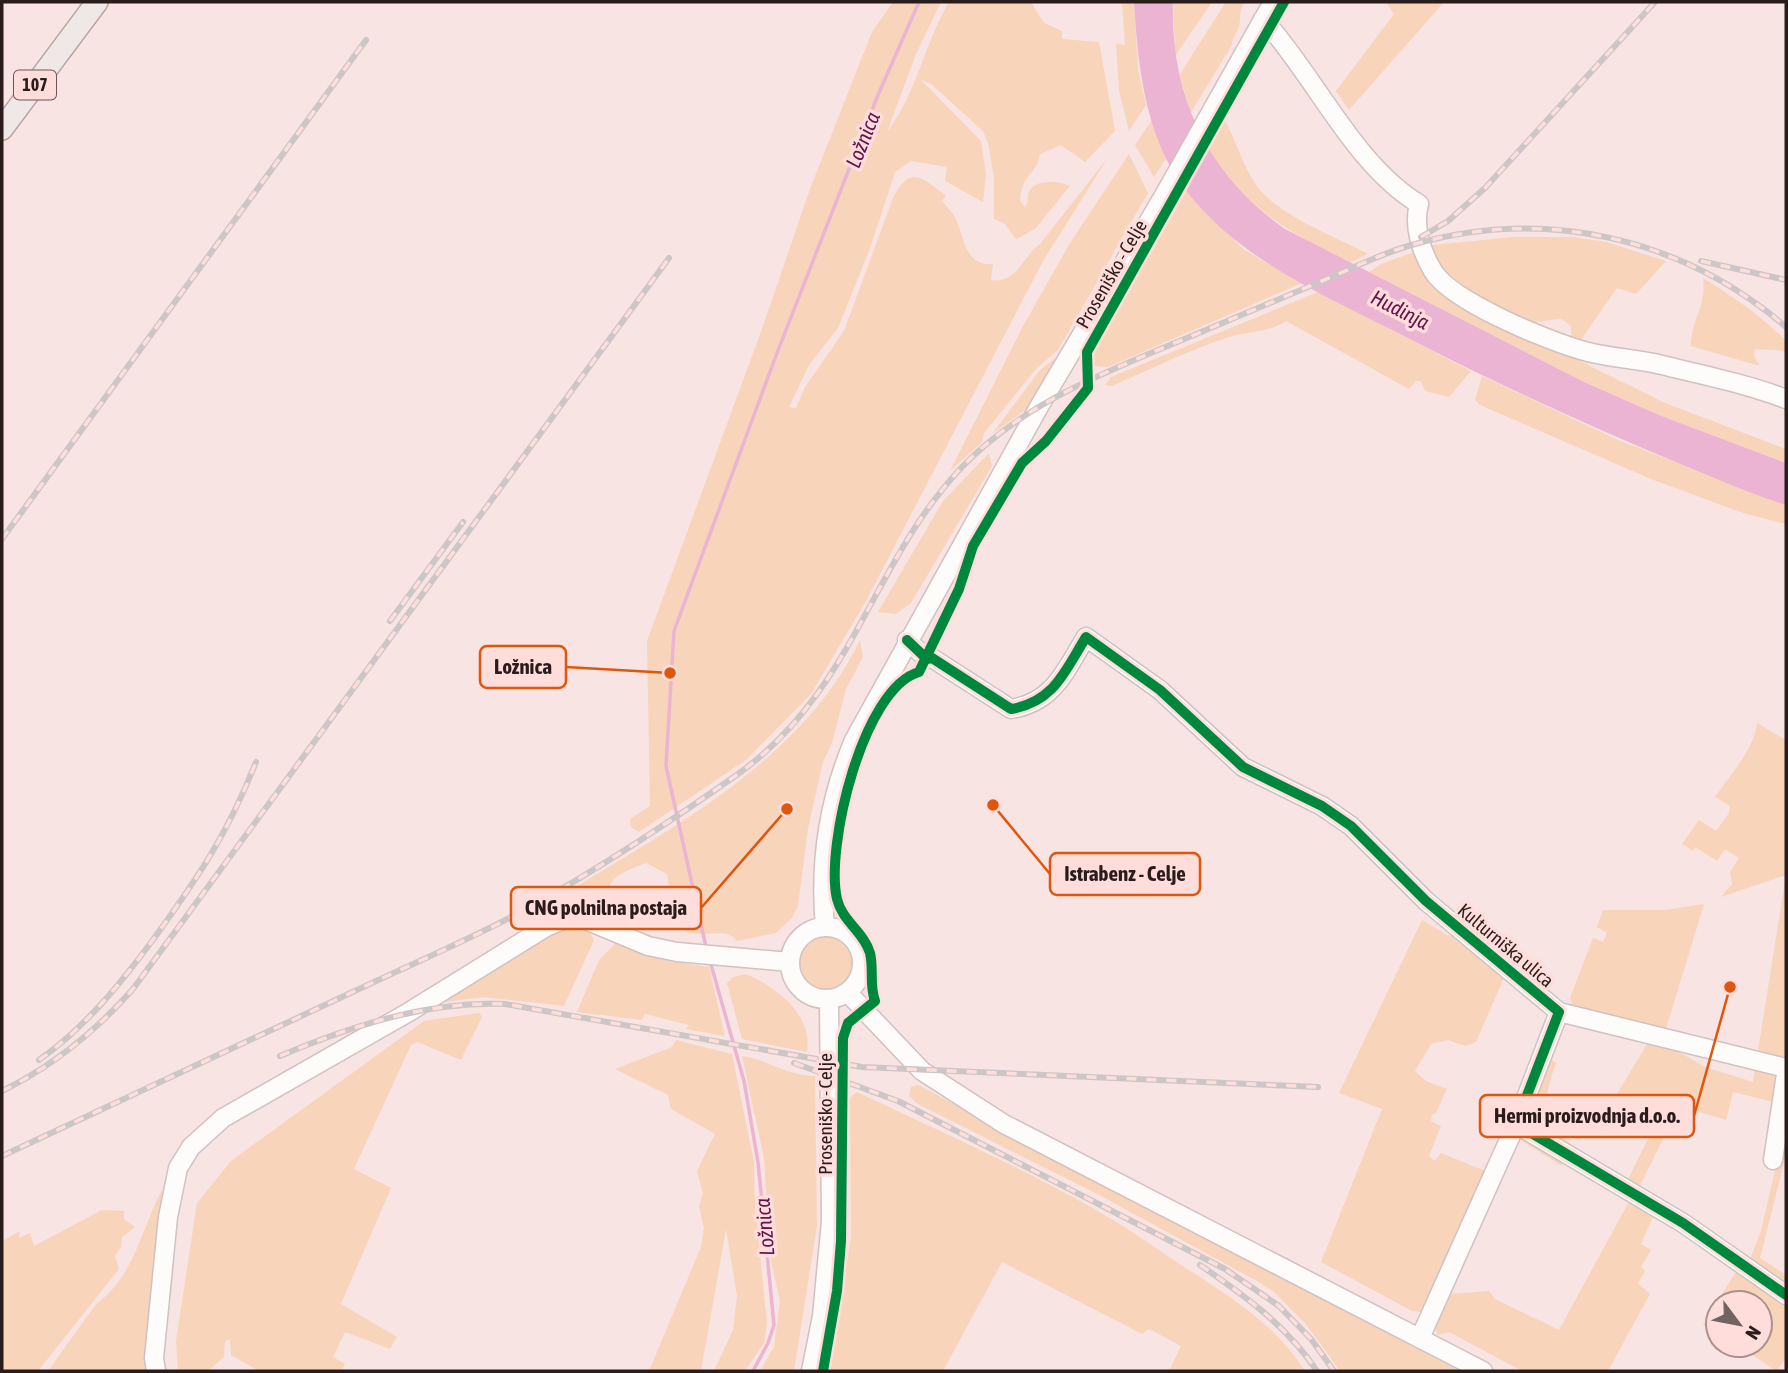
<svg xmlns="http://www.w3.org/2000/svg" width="1788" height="1373" font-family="'Asap Condensed',sans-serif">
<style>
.green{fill:#f8d4bb}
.water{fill:#ecb4d3}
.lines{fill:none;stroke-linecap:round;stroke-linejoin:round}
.stream{stroke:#ecb4d3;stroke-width:3.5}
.minor-casing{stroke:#d1c1c0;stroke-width:21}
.major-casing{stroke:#baa7a3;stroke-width:24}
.minor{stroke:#fefbfb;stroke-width:18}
.major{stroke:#f0e8e6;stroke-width:21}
.rail-casing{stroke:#ccc6c6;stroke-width:6}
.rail{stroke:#ffdddb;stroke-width:3.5;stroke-dasharray:10;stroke-linecap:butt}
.cycleway-casing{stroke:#ffdddb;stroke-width:15}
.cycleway{stroke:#00873e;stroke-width:10}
.labels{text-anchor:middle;stroke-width:7;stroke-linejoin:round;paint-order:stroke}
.shield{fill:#ffdddb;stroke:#6b5655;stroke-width:2}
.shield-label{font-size:18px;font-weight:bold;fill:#2b1c1c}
.street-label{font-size:19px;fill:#2b1c1c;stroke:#ffdddb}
.water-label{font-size:21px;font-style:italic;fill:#65124e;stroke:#ffdddb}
.leader{fill:none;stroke:#df560d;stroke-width:2.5}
.callout-dot{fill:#df560d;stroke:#ffdddb;stroke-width:2.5}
.callout{fill:#ffdddb;stroke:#df560d;stroke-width:2.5}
.callout-label{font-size:21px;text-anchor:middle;font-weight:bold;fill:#2b1c1c}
</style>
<rect width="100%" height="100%" fill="#f7e4e3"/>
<path class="green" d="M893,2H941L916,54L887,132C917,93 924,44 949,2H1031L1044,23L1062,31V39L1099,42L1115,131L1085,162L1061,145L1040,154C1036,177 1023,170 1020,201L1025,207C1030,201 1026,196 1030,190C1036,179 1061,181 1070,186L1035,229L1016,239L1005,224L994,219V177L988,143L983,131L931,84L921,80L981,141L986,174L983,202L945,181L947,167L911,161L895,172L869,251L838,328L809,365L789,407L796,408L805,387L844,331L893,198C910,164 923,178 946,196L942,201C948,208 955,215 958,224C965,243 967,266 993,264L991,280C1017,284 1022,257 1040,244L1107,159L1043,261L866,601L811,694L746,760L639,832L631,827L630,819L650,806L647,641L762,329L810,189L872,32Z
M1122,2H1134L1138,70L1146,105L1129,131L1119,90L1116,44L1125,45Z
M1173,2H1212L1175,56Z
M1226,2H1244C1239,12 1241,17 1239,27C1236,35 1232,36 1232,45L1190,114L1180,74Z
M1386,2H1444L1349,110L1336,91L1394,14Z
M1152,120L1167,157L1154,177L1135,145Z
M1225,120C1236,141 1243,166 1256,185C1280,217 1332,235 1368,254L1349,263C1281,227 1254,213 1208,150Z
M1129,154L1148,193L1058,350L1037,368L984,433L982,442L950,471L1022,328L1070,243Z
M1187,191L1243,249L1302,283L1108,367L1093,366V350Z
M1514,237H1573L1606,242L1666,261L1636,294L1617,288L1580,341L1571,340V326L1562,319C1551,319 1535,324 1524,321C1502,317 1437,270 1429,249L1432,245Z
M1420,250L1429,278L1438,291L1665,403L1786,449V463L1662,416L1584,382L1369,272L1381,264Z
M1703,278C1733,297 1761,315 1786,341V351L1755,349L1754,356L1760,366L1691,346C1691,319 1707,307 1703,278Z
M1318,292L1471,371L1449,397L1425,391L1421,381H1416L1409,389L1286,321C1268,333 1249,331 1229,337C1189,350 1151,369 1112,386L1105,385L1111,377Z
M1058,356L1028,408L992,434L1040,370Z
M1482,376L1618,440L1786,505V524L1743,513L1651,479L1480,405L1475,400Z
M989,453L992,466L911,603L896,614L878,612L943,501Z
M860,640L863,657L846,689L832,743L823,762L808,828L798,906L792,918L776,933L737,941C726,924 695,943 681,927C671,915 670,889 667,874L646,863C634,868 618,872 611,883C605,892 606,901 599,910L575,908L551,915L546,911L547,905C660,833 799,767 860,640Z
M1757,723L1786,740V1105L1733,1092L1726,1120L1674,1104L1664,1137L1637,1192C1602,1168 1537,1140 1540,1090C1541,1079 1546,1068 1549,1058L1556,1063C1551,1078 1544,1096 1548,1112C1557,1144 1601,1166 1627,1181L1654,1127L1614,1099L1650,1039L1592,1022L1572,1005L1570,998L1593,938L1603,942L1607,933L1597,927L1603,910H1666L1704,904L1662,1042L1705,1067L1753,1082L1786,875L1721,897L1732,884L1730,872L1739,858L1725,849L1717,861L1695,847L1693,851L1682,844L1699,820L1716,831L1729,813L1730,806L1715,797C1730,775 1754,750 1757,723Z
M1422,920L1447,935L1456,936L1502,975L1503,980L1476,1042L1465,1046L1448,1040L1431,1044L1415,1071L1426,1081L1447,1089L1436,1113L1432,1115L1431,1121L1441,1126L1429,1156L1435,1161L1441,1153L1488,1172L1519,1132L1561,1157L1562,1166L1519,1139L1448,1294L1489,1291L1495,1299L1559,1330L1631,1198L1655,1212L1641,1244L1651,1250L1641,1267L1645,1271L1638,1283L1650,1294L1608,1371H1522L1449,1332L1438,1335L1432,1322L1434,1313L1412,1311L1321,1262L1382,1109L1339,1093Z
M575,927L588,929L594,940L564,1006L484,997L445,1002C466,979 545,934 575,927Z
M799 964a27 27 0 1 1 54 0a27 27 0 1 1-54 0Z
M617,942L667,961L709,967L725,1036L686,1029L689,1025L645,1014L642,1020L577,1012L599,960Z
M746,974C776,987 813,1014 807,1052L742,1039L727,983L733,977Z
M479,1013L482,1017L461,1060L417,1042L411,1045L354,1169L391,1188L341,1304L397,1337L390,1349L345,1332L333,1357L345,1364L341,1371H259L231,1355L230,1339L225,1341L224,1357L208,1371H178L176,1341L197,1203L231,1161L424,1021Z
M676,1040L732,1054L754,1162L755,1205L767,1323L764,1343L745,1371H714L733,1330L737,1296L726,1229L701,1371H649L701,1247L704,1228L699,1206L703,1194L697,1171L715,1134L671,1109L668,1095L615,1069L672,1047Z
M742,1056C769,1060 787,1076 815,1076L817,1226L794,1371H760L774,1347L780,1301L770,1257L764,1158Z
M918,1085L1459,1371H1340L1306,1324L1273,1291L1257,1281L1101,1196L918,1104L909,1096L911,1087Z
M857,1092C937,1130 1019,1166 1096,1210C1126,1227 1153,1246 1181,1265C1228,1295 1275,1324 1305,1371H1169L1181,1346L1149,1329L1142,1334L1002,1262L943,1371H829L851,1237L850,1098Z
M1786,1122V1154L1760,1258L1786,1275V1286L1749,1262L1761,1231Z
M162,1190L148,1371H48L96,1304C135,1276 141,1229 162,1190Z
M102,1210L124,1211V1219L135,1227L122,1237L121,1247L115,1256L119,1269L38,1371H2V1241L20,1231L19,1238L30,1233L34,1246Z
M1736,1272L1786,1303V1358L1776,1371L1738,1345H1760V1303H1718V1332L1703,1324Z"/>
<path class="water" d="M1134,2H1173C1170,96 1208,175 1285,229L1584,382L1659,415L1786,463V505C1748,493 1711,476 1673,461C1579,422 1487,379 1396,332C1320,293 1241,260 1187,192C1145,138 1138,67 1134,2Z"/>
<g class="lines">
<path class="stream" d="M706,947L666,766L674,631L777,353L878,95L919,2
M710,961L744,1081L758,1162L774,1325L768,1343L753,1371"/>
<defs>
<path id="minor" d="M1263,19C1315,76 1354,165 1419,204C1413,226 1421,251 1433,271C1452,302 1552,343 1588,352C1612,358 1638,359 1662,365C1703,375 1747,384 1786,399
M907,640L927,659L932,658L1011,709C1054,702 1065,671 1086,637L1160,690L1243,767L1322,806L1351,826L1426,901L1559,1012L1516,1124L1683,1223L1786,1295
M825,927C819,863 829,799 854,740L1040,405L1163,197L1273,2
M790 963a36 36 0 1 1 72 0a36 36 0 1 1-72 0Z
M847,992L922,1071L1004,1124L1483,1371
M1559,1012L1786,1068
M1773,1160L1786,1074
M1420,1338L1516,1124
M156,1371L154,1358L168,1217L178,1168L191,1147L223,1118L409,1012L546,927L568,918H581L648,946L677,952L790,962
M811,1371L822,1316L831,1221L829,999"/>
<path id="major" d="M2,129L97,2"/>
</defs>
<use href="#minor" class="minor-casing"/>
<use href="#major" class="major-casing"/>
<use href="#minor" class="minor"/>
<use href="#major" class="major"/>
<defs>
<path id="rail" d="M1421,237L1448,221L1485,188L1655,2
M1701,261L1786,280
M2,539L366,40
M390,621L463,522
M280,1056C351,1026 427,1001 505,1004L862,1067L1318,1087
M39,1060C86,1027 121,983 155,937C199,876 228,833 256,762
M794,1063L898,1101L1225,1269L1279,1306L1311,1339L1334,1371
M2,1091C53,1066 95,1032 133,989L669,258
M2,1156C121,1100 240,1045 359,989C416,962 476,937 532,906C601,867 673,820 738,774C855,690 870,564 962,467C1027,399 1117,368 1201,332C1244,314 1286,296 1329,278C1355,267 1381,254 1408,246C1542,206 1680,236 1786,327
M1200,1265C1245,1296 1286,1325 1317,1371"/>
</defs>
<use href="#rail" class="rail-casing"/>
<use href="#rail" class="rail"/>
<defs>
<path id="cycleway" d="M907,640L927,659L932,658L1011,709C1054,702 1065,671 1086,637L1160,690L1243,767L1322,806L1351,826L1426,901L1559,1012L1516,1124L1683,1223L1786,1295
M823,1371L837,1291L841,1241L843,1038L848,1023L875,1001C869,984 874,970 870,953C864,932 842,921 837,899C825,847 863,688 919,672L959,589L973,546L1022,463L1046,441L1088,388L1087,352L1284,2"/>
</defs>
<use href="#cycleway" class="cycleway-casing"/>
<use href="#cycleway" class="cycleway"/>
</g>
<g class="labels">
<rect class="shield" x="14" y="70.5" width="42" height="29" rx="5"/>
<g class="shield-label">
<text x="35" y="91">107</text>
</g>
<g class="street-label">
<text transform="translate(1111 274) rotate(-60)" y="7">Proseniško - Celje</text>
<text transform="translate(1506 945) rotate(40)" y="7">Kulturniška ulica</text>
<text transform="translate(825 1114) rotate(-90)" y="7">Proseniško - Celje</text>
</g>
<g class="water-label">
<text transform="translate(863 140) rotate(-68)" y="7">Ložnica</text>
<text transform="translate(1400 310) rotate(27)" y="7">Hudinja</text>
<text transform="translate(765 1227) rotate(-95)" y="7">Ložnica</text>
</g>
</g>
<path class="leader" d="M670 673L566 667M993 805L1050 874M787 809L701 908M1730 987L1694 1116"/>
<g class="callout-dot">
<circle cx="670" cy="673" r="7"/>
<circle cx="993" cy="805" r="7"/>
<circle cx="787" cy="809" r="7"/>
<circle cx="1730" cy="987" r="7"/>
</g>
<g class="callout">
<rect x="480" y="646" width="86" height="42" rx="7"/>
<rect x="1050" y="853" width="150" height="42" rx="7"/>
<rect x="511" y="887" width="190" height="42" rx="7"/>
<rect x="1480" y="1095" width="214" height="42" rx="7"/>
</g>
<g class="callout-label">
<text x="523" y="674">Ložnica</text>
<text x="1125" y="881">Istrabenz - Celje</text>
<text x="606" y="915">CNG polnilna postaja</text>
<text x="1587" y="1123">Hermi proizvodnja d.o.o.</text>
</g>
<rect width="1788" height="1373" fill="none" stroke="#2b1c1c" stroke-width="7"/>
<g transform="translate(1739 1324) rotate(122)"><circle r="33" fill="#ffdddb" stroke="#aa908f" stroke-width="2"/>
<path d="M0-5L12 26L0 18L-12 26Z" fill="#726262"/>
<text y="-10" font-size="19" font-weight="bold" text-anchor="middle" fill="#2b1c1c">N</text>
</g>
</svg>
